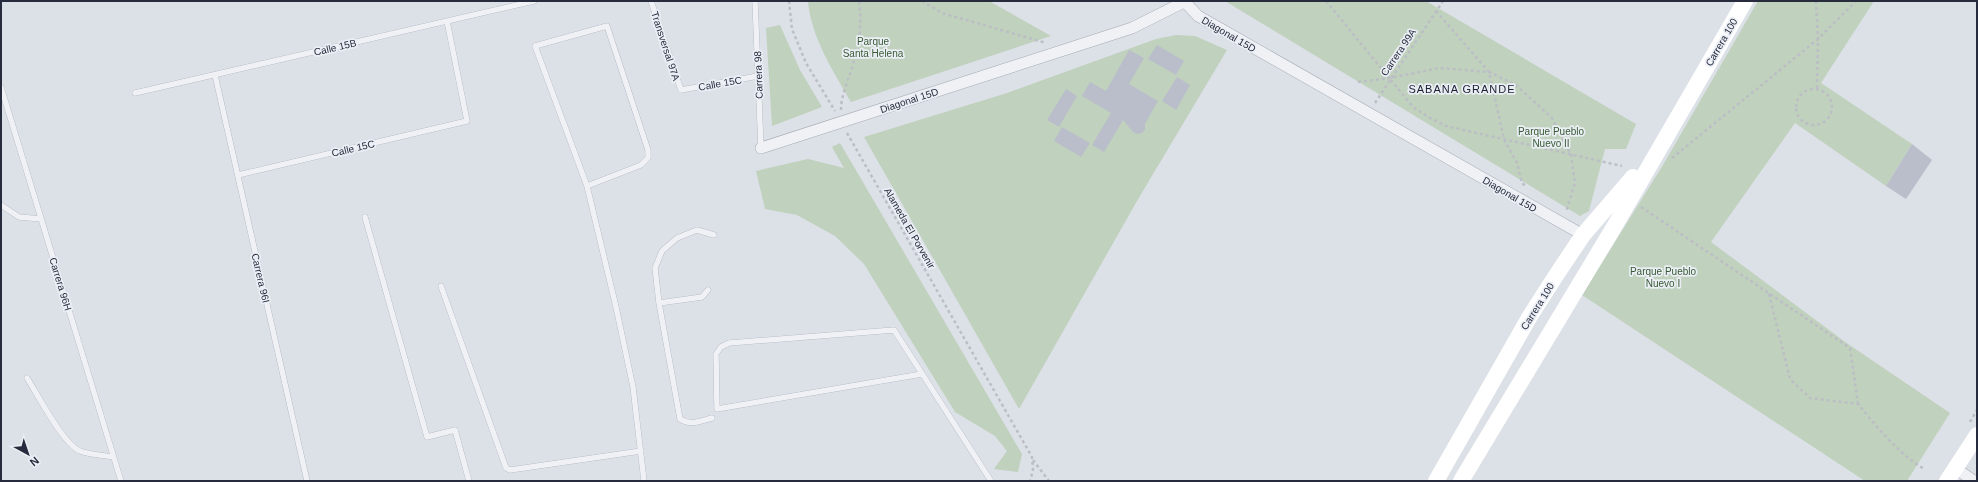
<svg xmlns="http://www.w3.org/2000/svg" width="1978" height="482" font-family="Helvetica,sans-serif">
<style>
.green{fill:#c0d1bd}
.building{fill:#b9beca}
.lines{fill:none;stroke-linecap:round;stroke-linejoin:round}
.lane-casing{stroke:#a5aab4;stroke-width:6}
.street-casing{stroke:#a5aab4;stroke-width:12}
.path{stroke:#bbbec5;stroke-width:2.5;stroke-dasharray:3 3;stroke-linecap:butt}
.lane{stroke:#eff1f5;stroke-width:5.5}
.street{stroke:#eff1f5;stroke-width:11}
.secondary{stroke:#fff;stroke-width:16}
.labels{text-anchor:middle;stroke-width:3.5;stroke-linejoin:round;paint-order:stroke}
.street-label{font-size:10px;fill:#262c3d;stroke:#ebeff5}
.park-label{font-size:10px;fill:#375a33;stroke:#ebeff5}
.neighbourhood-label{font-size:11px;letter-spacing:1px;fill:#181e2e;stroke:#ebeff5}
</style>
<rect width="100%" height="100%" fill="#dce0e7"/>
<path class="green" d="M808,1H989L1051,36L851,102C833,71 811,37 808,1Z
M1225,1H1426L1636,124L1626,149H1605L1589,211L1580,216Z
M1758,1H1874L1821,83L1912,144L1886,186L1795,123L1711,242L1848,344L1950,413L1907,481H1865L1582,295L1663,165Z
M780,25L800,70L822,107L772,126L766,28Z
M1176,35L1195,36L1227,50L1137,201L1019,409L864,137L1007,93L1156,39Z
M840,143L1022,454L1018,472L994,469L1007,451L995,436L955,412L864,264L835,236L797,215L765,209L756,171L808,159L844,168L832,147Z"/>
<path class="building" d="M1157,45L1184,61L1176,75L1148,59Z
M1129,50L1144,58L1129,84L1158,101L1145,124V129L1142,133L1138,134L1133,132L1123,120L1104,152L1092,145L1111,113L1082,96L1090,82L1106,91Z
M1177,77L1190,85L1176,110L1162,101Z
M1066,89L1077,96L1059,127L1047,120Z
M1062,127L1090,143L1081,157L1054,141Z
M1912,144L1932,160L1906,199L1886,186Z"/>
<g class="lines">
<defs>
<path id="lane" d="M651,1L681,90L758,76
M755,1L761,148
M215,75L307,481
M1,87L121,481
M135,93L534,1
M238,175L467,121L447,21
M587,186L641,165L648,158V150L607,26L535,46L587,186L616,307L633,387L644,481
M1,205L19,217L41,219
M365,217L427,437L455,430L469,481
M441,286L506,468L510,470L641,451
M659,303L702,297L708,290
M922,374L717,409L716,354L721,347L729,343L894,330L991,481
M27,378C38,395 63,444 80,451C90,455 103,455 113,457
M712,418C701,421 690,426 680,419L659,303L655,268L662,251L677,238L697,230L714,235"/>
<path id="street" d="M1184,1L1198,16L1583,235
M761,148L1132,28L1184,2
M1955,468L1974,481"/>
</defs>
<use href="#lane" class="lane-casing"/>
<use href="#street" class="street-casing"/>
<path class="path" d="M789,1L792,29L806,63L835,111
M922,1L942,13L1046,43
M1326,1L1413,107L1430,118L1446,126L1622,166
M1816,1L1818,39L1817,89
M1436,11L1489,72L1504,139L1517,163L1522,183L1527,187
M1358,82L1390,78L1439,68L1489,72L1516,85L1552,118L1571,155L1575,183L1566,212
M1796 107a18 18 0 1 1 36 0a18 18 0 1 1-36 0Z
M1375,103L1443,1
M841,110C841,98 846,85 850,74C858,48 863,28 859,1
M847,133L1032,457L1033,470L1030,481
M1672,158L1818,39L1856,1
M1641,207L1850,348L1858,404
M1769,294L1790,379L1810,398L1858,404C1877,427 1898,453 1924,469
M1970,422L1977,410
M1033,460L1049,481"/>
<use href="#lane" class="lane"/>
<use href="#street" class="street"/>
<path class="secondary" d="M1436,481L1530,316L1555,277L1583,235L1633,177
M1461,481L1614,227L1745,1
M1947,481L1977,435"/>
</g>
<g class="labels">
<g class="street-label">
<text transform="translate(1229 34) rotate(30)" y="4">Diagonal 15D</text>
<text transform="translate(1721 42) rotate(-60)" y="4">Carrera 100</text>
<text transform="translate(666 46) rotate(72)" y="4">Transversal 97A</text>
<text transform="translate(335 47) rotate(-13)" y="4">Calle 15B</text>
<text transform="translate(1398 52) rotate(-56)" y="4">Carrera 99A</text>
<text transform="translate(758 75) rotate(-92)" y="4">Carrera 98</text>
<text transform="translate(720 83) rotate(-10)" y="4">Calle 15C</text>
<text transform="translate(909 100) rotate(-18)" y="4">Diagonal 15D</text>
<text transform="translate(353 148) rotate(-13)" y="4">Calle 15C</text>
<text transform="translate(1510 194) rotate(30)" y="4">Diagonal 15D</text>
<text transform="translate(910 228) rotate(60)" y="4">Alameda El Porvenir</text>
<text transform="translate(261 278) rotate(77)" y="4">Carrera 96I</text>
<text transform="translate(61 284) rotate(73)" y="4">Carrera 96H</text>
<text transform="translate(1537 306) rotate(-58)" y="4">Carrera 100</text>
</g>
<g class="park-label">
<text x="873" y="45">Parque<tspan x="873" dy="12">Santa Helena</tspan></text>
<text x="1551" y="135">Parque Pueblo<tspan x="1551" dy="12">Nuevo II</tspan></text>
<text x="1663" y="275">Parque Pueblo<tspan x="1663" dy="12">Nuevo I</tspan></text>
</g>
<g class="neighbourhood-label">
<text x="1462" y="93">SABANA GRANDE</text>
</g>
</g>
<rect width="1978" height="482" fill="none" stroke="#262c3d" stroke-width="4"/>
<g transform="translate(28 454) rotate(140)" stroke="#ebeff5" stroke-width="3" paint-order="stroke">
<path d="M0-3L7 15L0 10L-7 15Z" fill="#262c3d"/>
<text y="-6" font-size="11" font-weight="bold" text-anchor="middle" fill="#262c3d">N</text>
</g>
</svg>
